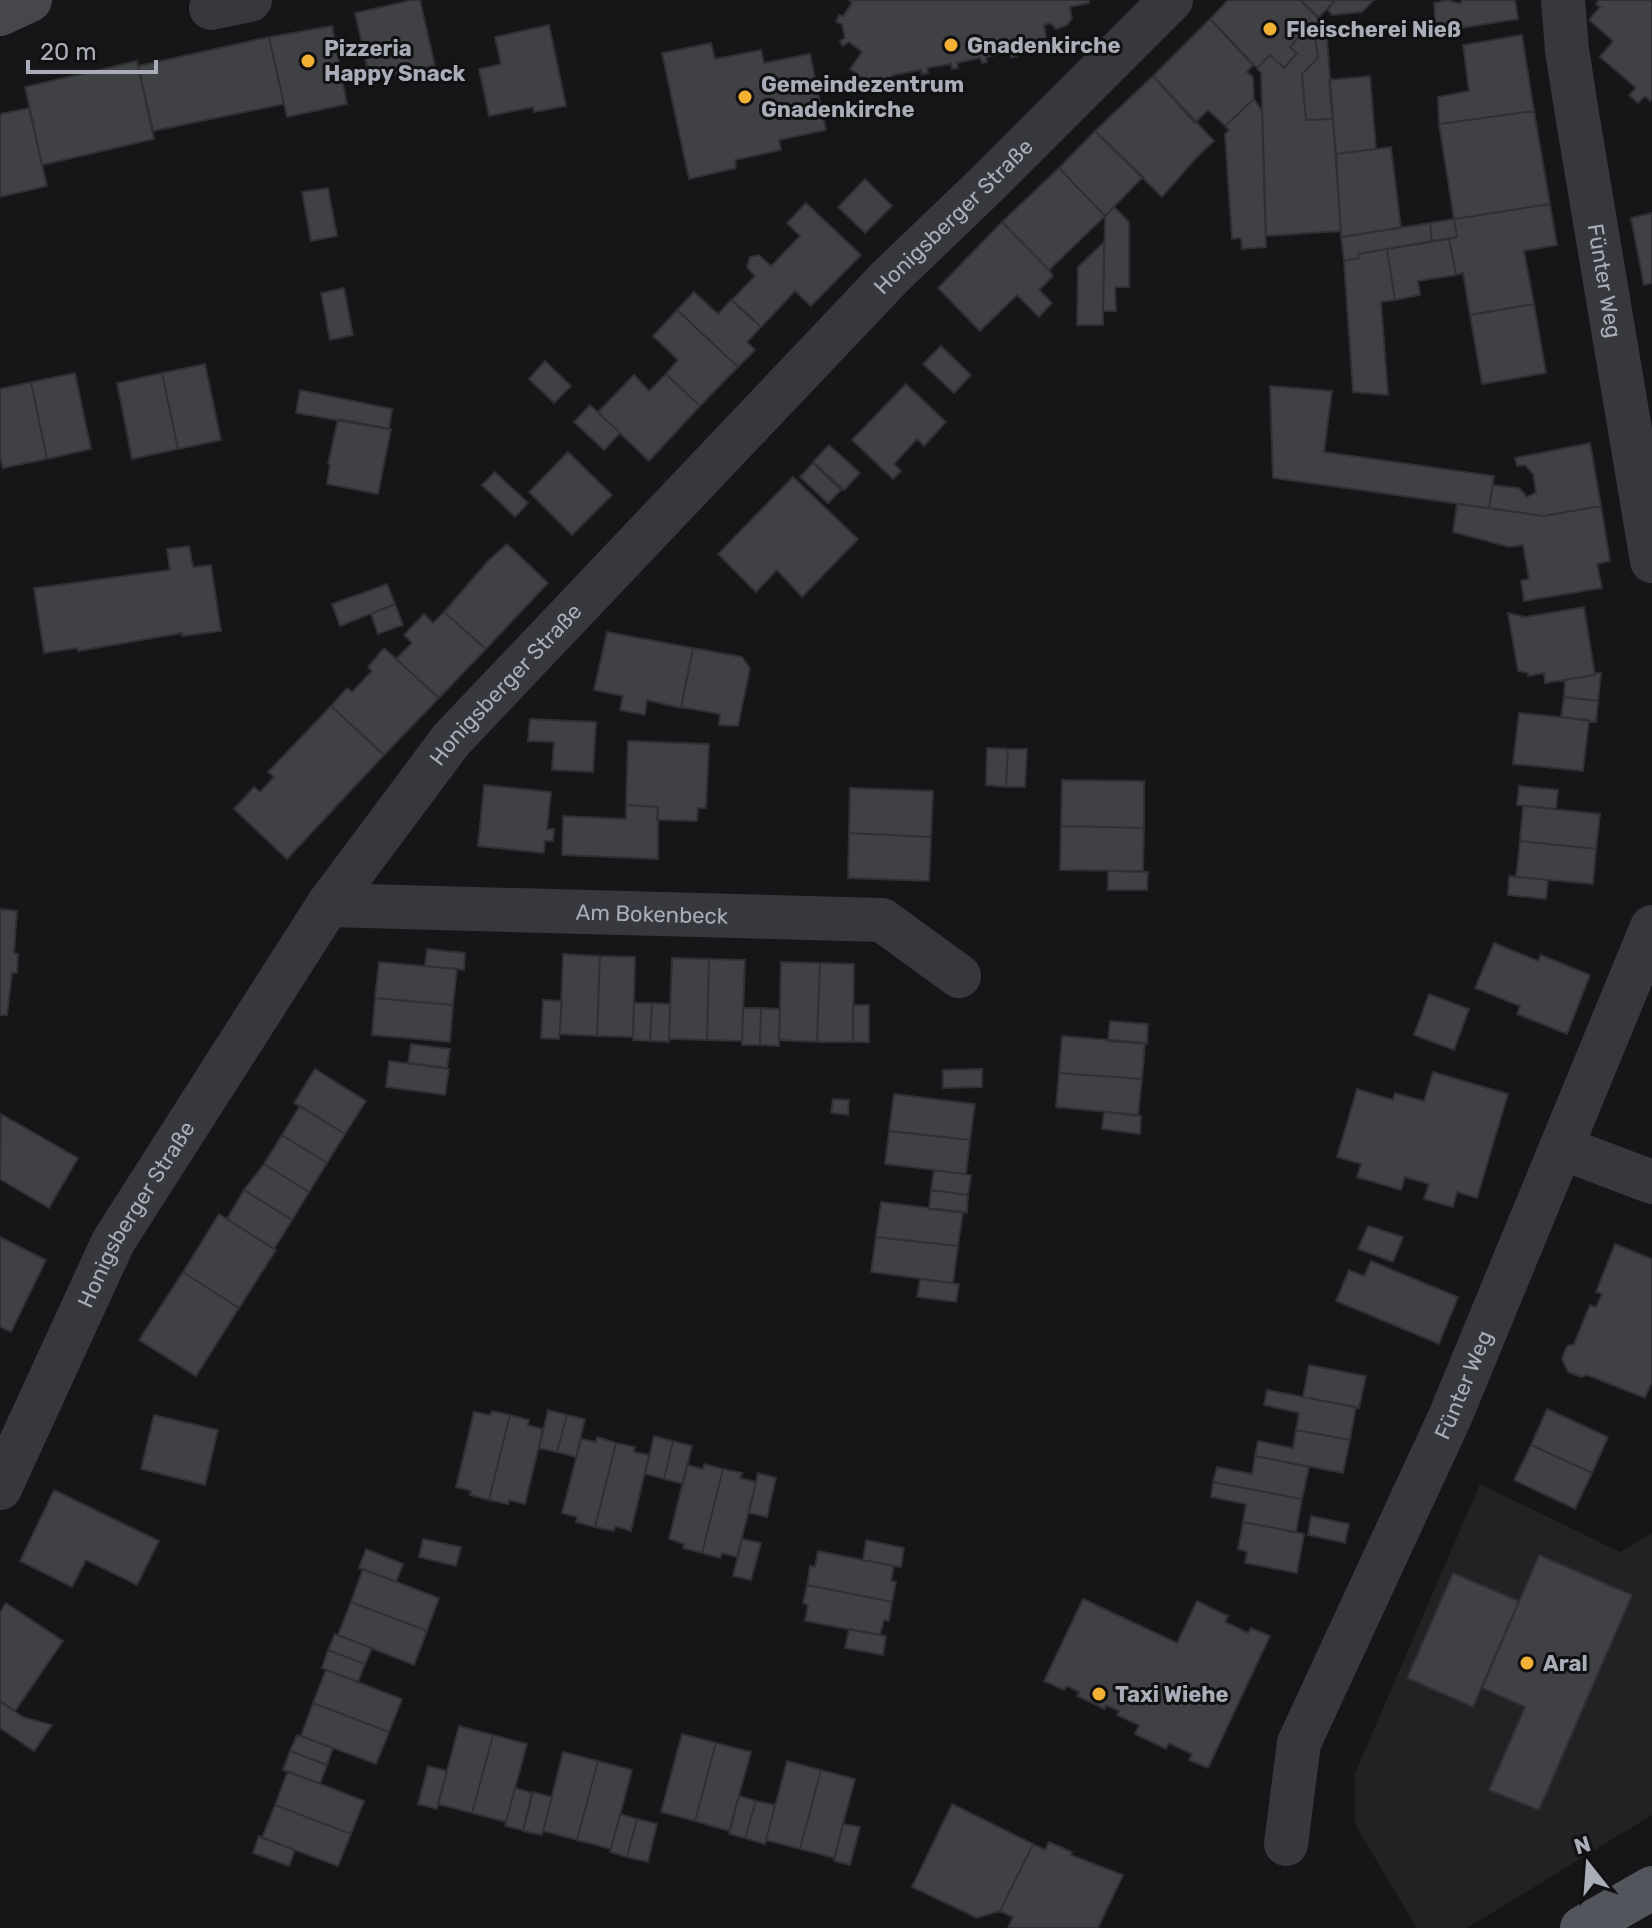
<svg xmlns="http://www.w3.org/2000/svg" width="1652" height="1928" font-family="Rubik,sans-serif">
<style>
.built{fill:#222225}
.building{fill:#404145;stroke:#303034;stroke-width:2}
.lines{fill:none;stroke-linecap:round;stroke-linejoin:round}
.street{stroke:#37383d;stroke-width:44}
.secondary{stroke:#45474d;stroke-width:44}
.primary{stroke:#53555c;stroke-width:44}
.poi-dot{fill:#f2b134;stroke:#111113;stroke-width:3}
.labels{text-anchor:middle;stroke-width:6;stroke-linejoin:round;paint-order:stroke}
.poi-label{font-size:22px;font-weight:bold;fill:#a8adb8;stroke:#111113;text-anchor:start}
.street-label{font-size:22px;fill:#a8adb8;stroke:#111113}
</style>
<rect width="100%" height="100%" fill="#161618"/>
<path class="built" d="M1480,1484L1620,1552L1652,1533V1815L1467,1928H1417L1355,1824V1773Z"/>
<path class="building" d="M412,0H420L435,66L370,80L355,13Z
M849,0H1089V3L1070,7L1072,19L1067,25L1056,29L1050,23L1044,25L1047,43L1050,44L1048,48L1044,45L1016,51L1017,56L1011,58L1010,52L986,57L987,62L982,63L980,58L957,63L958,68L952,69L951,64L927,68L928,73L922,74L921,70L893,75L890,79L887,77L877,89L850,69L862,52L849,42L843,46L840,41L845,38L842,24L836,22L839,15L843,16L852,3Z
M1228,0H1300L1326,24L1315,35L1302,34L1290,47L1297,53L1284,68L1270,55L1257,68L1210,19Z
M1300,0H1334L1335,1L1318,18Z
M1334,0H1374L1362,12L1332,15L1328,10Z
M1448,0L1460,4L1462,0H1515L1518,19L1436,32L1434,3Z
M1599,0H1652V98L1650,101L1645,96L1638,103L1629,95L1636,88L1600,57L1613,41L1589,20L1600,7L1596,4Z
M1210,19L1253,65L1247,72L1253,77L1254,99L1225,126L1208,110L1195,123L1153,76Z
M1326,24L1333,119L1306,120L1302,74L1318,58L1315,35Z
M549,25L566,106L534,112L533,107L489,116L479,69L501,64L495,37Z
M332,26L347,104L287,117L269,37Z
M1302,34L1315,35L1318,58L1302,74L1306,120L1333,119L1341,231L1266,236L1261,73L1257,68L1270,55L1284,68L1297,53L1290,47Z
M1522,35L1534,111L1439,124L1438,97L1469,91L1463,45Z
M269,37L284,104L153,131L138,66Z
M711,43L715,59L761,50L764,63L810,54L826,130L779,140L781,150L735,160L736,168L689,179L662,53Z
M137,61L154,139L42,165L25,87Z
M1153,76L1214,141L1196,158L1162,197L1095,131Z
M1370,76L1376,149L1336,154L1329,80Z
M1254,99L1262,111L1266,247L1242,249L1241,238L1232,239L1225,134L1229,130L1225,126Z
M29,108L47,186L0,197V114Z
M1534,111L1550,204L1454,219L1439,124Z
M1095,131L1143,177L1105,216L1059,168Z
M1391,147L1401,228L1341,237L1336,154Z
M1059,168L1105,216L1049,270L1002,222Z
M865,179L892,206L865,233L838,207Z
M328,188L337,236L311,241L302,192Z
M806,203L861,255L811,306L795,291L761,327L732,300L755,276L747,267L750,257L759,255L771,266L800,236L787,223Z
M1550,204L1557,245L1524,251L1534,304L1470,315L1463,273L1456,275L1449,239L1457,237L1454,219Z
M1114,207L1129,222V287H1115L1116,311H1103L1105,216Z
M1652,213V283L1644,285L1631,218Z
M1454,219L1457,237L1432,241L1430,223Z
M1002,222L1049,270L1053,276L1039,290L1052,303L1039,317L1017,295L980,331L938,288Z
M1430,223L1432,241L1358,254L1359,258L1344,261L1341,237Z
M1449,239L1456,275L1418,281L1420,295L1395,300L1387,249Z
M1104,242L1103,325H1077L1078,267Z
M1387,249L1395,300L1381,302L1388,395L1353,392L1344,261L1359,258L1358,254Z
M344,288L353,335L330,340L321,293Z
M694,292L718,314L731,300L761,327L747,342L755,350L738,367L677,310Z
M1534,304L1546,373L1482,384L1470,315Z
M677,310L738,367L700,406L666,374L678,360L653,336Z
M941,346L971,375L954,393L923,364Z
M545,361L571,386L554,403L529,379Z
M205,364L221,440L178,449L162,373Z
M75,373L91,449L47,459L31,382Z
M162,373L178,449L132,459L117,383Z
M666,374L700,406L649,461L598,412L634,375L649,391Z
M31,382L47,459L3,468L0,457V389Z
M906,384L946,422L924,446L917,439L894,464L901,471L893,479L852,440Z
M1270,386L1332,391L1324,452L1494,476L1489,508L1273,478Z
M300,390L392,409L389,429L296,413Z
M590,405L620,433L604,450L574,422Z
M338,419L391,429L378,494L327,484L330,465L328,464Z
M1590,443L1601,506L1544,516L1489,508L1493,485L1519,488L1527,497L1536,492L1533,474L1525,465L1517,466L1515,458Z
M829,445L860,473L844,490L813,462Z
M568,452L612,495L572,535L529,492Z
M813,463L841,490L828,503L800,477Z
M495,472L528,503L515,517L482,485Z
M793,477L858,539L802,597L777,570L756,592L718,554Z
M1457,504L1544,516L1601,506L1610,561L1597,564L1602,588L1524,601L1521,581L1529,579L1523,545L1509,547L1453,532Z
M507,544L548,583L486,649L444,612L489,560Z
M189,546L193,567L211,565L221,631L182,636V633L78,651L77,648L44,653L34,588L170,570L167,549Z
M387,584L395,604L340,626L332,604Z
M395,604L403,625L378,634L371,614Z
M1584,607L1595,675L1545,683L1544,673L1528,676V673L1518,671L1508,613L1525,617Z
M444,612L486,649L439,698L396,659L412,643L404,635L424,614L433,623Z
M607,632L693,648L681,708L647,700L645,715L620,710L623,696L594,690Z
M384,648L439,698L384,755L331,706L347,688L352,692L372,671L368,667Z
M693,648L742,657L750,668L738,726L719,725L720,714L681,707Z
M1595,673H1601L1598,701L1564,697L1565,680L1595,675Z
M1564,697L1598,701L1596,722L1561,717Z
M331,706L384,755L287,859L234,809L254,787L260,792L274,777L268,772Z
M1519,713L1589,720L1583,771L1513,764Z
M530,719L596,722L593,772L552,770L554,742L528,741Z
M628,741L709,744L706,808H698L697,821L657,820L658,807L626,805Z
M987,748L1008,749L1006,787L986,785Z
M1008,749H1027L1025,787H1006Z
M1062,780L1144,781V828L1061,826Z
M484,785L551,792L547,829H554L553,841H545L544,853L478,846Z
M1519,786L1558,790L1556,809L1517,805Z
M850,788L933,791L931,837L849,833Z
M626,805L658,807V859L562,855L563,816L626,819Z
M1523,806L1600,814L1596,849L1520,841Z
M1061,826L1144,828L1143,871L1060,870Z
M849,833L931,837L929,881L848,878Z
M1520,841L1596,849L1593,884L1516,877Z
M1108,871L1148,872L1147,890H1108Z
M1509,876L1548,880L1546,899L1508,895Z
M0,909L17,911L14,953L18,954L17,973H12L7,1015H0Z
M1494,943L1538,961L1541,955L1590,975L1567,1034L1517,1014L1520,1006L1475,988Z
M427,949L465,953L464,970L425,966Z
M563,954L600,956L597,1036L560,1034Z
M600,956L635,957L633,1037L597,1036Z
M672,958L709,959L707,1040L669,1039Z
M709,959L745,960L742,1041L707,1040Z
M379,962L457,969L453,1005L375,998Z
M781,962L820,963L817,1042L779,1040Z
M820,963L854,964L853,1042H817Z
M1429,994L1469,1009L1454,1050L1414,1035Z
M375,998L453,1005L450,1042L372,1035Z
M543,1000L562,1001L559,1039L541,1038Z
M634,1003H652L650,1041L633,1040Z
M652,1003L670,1004L669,1042L650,1041Z
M853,1005H869V1042H853Z
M743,1008H761L760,1045H742Z
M761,1008L780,1009L779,1046L760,1045Z
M1110,1021L1148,1024L1147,1044L1108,1041Z
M1062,1036L1145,1043L1142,1079L1059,1073Z
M411,1044L450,1049L447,1068L408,1063Z
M389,1061L449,1069L445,1095L386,1087Z
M315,1069L366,1101L345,1134L294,1103Z
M982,1069V1087L943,1088V1070Z
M1433,1072L1508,1094L1477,1198L1457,1192L1453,1207L1424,1199L1429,1184L1405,1177L1401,1190L1357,1177L1361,1164L1337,1157L1357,1089L1393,1100L1395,1093L1424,1101Z
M1059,1073L1142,1079L1138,1115L1056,1107Z
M894,1094L975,1104L970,1140L889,1131Z
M833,1099L849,1100L848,1115L831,1113Z
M300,1106L345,1134L327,1163L282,1135Z
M1104,1112L1141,1116L1140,1134L1102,1129Z
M1,1114L78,1158L49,1208L0,1179Z
M889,1131L970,1140L966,1174L885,1164Z
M282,1135L327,1163L309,1192L264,1164Z
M264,1164L309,1192L292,1220L244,1190Z
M934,1170L971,1175L968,1195L931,1190Z
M244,1190L292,1220L274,1249L227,1219Z
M931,1190L968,1195L967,1213L929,1209Z
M881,1202L963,1212L958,1246L876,1237Z
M219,1214L276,1250L239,1308L183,1272Z
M1368,1226L1403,1237L1393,1262L1358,1249Z
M0,1237L46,1260L11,1332L0,1327Z
M876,1237L958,1246L953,1283L871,1272Z
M1615,1244L1652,1259V1382L1645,1398L1587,1375L1581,1377L1568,1372L1562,1359L1567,1346L1574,1344L1590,1305L1596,1307L1602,1294L1596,1292Z
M1371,1261L1458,1297L1439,1344L1336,1301L1349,1270L1364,1276Z
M183,1272L239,1308L196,1376L139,1340Z
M920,1279L959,1284L956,1302L917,1297Z
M1309,1365L1366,1376L1359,1408L1303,1397Z
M1267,1390L1356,1407L1350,1440L1296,1430L1299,1413L1264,1405Z
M1547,1409L1608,1437L1592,1473L1531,1445Z
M548,1410L567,1415L557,1452L539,1448Z
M492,1411L510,1415L489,1500L470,1495L471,1491L456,1487L474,1412L490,1415Z
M154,1415L218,1430L205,1485L141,1469Z
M510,1415L529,1420L528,1425L543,1429L525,1504L509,1500L508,1504L489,1500Z
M567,1415L585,1419L576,1457L557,1452Z
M1296,1430L1350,1440L1343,1473L1255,1456L1258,1441L1293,1448Z
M654,1436L673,1441L664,1479L645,1474Z
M597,1437L616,1443L595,1527L576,1522L577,1517L562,1513L581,1439L596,1442Z
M673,1441L692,1446L683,1484L664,1479Z
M616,1443L635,1447L634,1452L649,1455L631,1531L615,1526L614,1531L595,1527Z
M1531,1445L1592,1473L1575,1509L1514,1480Z
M1255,1456L1309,1467L1302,1499L1213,1482L1217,1467L1252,1474Z
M704,1464L723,1469L702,1553L683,1548L684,1544L669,1539L687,1465L703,1469Z
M723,1469L742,1473L740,1478L756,1482L737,1557L722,1553L720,1558L702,1553Z
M758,1473L776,1478L767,1517L749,1513Z
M1213,1482L1302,1499L1296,1532L1243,1522L1246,1504L1211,1497Z
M54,1490L159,1541L137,1585L86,1560L72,1587L20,1561Z
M1311,1516L1349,1524L1345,1543L1308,1535Z
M1243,1522L1304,1534L1297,1573L1245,1563L1247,1552L1238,1549Z
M423,1539L461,1547L456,1566L419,1557Z
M742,1539L761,1543L751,1580L733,1576Z
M866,1540L904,1548L901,1567L863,1560Z
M366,1549L403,1564L396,1582L359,1568Z
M818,1551L894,1566L891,1581L896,1582L892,1602L807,1585L810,1566L815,1567Z
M1539,1555L1632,1595L1539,1810L1489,1790L1525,1707L1482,1688Z
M363,1569L439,1598L427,1631L351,1602Z
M1453,1573L1519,1601L1473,1707L1407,1678Z
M807,1585L892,1602L889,1621L884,1620L880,1635L805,1621L808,1605L803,1603Z
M1083,1599L1177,1643L1197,1601L1228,1616L1225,1622L1248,1633L1251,1628L1270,1636L1208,1768L1189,1760L1192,1754L1169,1743L1166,1749L1135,1734L1139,1725L1117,1715L1119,1711L1106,1705L1105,1709L1077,1696L1079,1692L1067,1686L1064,1690L1044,1681Z
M351,1602L427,1631L414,1665L338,1635Z
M6,1603L63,1641L15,1711L0,1701V1612Z
M849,1629L886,1636L883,1655L845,1648Z
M335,1634L372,1648L365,1664L328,1650Z
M328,1650L365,1664L358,1682L322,1668Z
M326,1670L402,1699L389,1732L313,1703Z
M0,1701L23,1717L52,1725L34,1751L0,1728Z
M313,1703L389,1732L376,1764L301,1736Z
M459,1726L493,1735L472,1813L438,1804Z
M682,1734L716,1743L695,1821L661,1812Z
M297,1735L333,1748L327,1765L290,1751Z
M493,1735L527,1744L506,1822L472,1813Z
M716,1743L751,1752L729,1831L695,1821Z
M290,1751L327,1765L320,1784L283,1770Z
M563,1752L598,1761L577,1840L543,1831Z
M598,1761L632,1770L611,1849L577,1840Z
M787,1761L821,1770L800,1849L766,1840Z
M428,1766L447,1771L437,1809L418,1804Z
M821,1770L855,1779L834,1858L800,1849Z
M288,1771L364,1801L351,1834L275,1805Z
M515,1788L532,1793L523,1830L505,1826Z
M533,1792L552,1797L542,1835L523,1831Z
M739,1796L756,1801L745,1838L729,1834Z
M756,1801L775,1805L765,1844L745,1838Z
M952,1804L1033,1844L1000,1911L977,1918L912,1887Z
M275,1805L351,1834L338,1866L262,1838Z
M620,1814L637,1819L627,1857L610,1852Z
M637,1819L657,1824L648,1862L627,1857Z
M843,1824L860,1827L850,1865L834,1861Z
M259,1836L295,1850L289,1866L253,1853Z
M1049,1842L1072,1852L1071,1855L1123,1875L1098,1928H1008L1013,1917L1000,1911L1033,1844L1045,1850Z"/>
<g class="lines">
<g class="street">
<path id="s1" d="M1563,0L1567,50L1578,120L1652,561"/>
<path d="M211,8L250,0"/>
<path id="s2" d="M328,905L882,920L959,976"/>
<path d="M1562,1148L1652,1182"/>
<path id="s3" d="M0,1488L113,1242L328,905L451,740L890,277L989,182L1171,0"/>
<path id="s4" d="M1286,1844L1299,1743L1450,1417L1652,927"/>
</g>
<path class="secondary" d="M0,14L30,0"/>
<path class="primary" d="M1582,1928L1652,1888"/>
</g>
<g class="poi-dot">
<circle cx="1270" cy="29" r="8"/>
<circle cx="951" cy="45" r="8"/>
<circle cx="308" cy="61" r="8"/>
<circle cx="745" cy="97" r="8"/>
<circle cx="1527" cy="1663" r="8"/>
<circle cx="1099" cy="1694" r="8"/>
</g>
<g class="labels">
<g class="poi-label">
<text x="1286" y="37">Fleischerei Nieß</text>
<text x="967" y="53">Gnadenkirche</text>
<text x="324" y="56">Pizzeria<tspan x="324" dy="25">Happy Snack</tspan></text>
<text x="761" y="92">Gemeindezentrum<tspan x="761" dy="25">Gnadenkirche</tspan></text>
<text x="1543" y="1671">Aral</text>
<text x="1115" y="1702">Taxi Wiehe</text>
</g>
<g class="street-label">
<text dy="8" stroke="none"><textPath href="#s3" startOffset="1602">Honigsberger Straße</textPath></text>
<text dy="8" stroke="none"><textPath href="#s1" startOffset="284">Fünter Weg</textPath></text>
<text dy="8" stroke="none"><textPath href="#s3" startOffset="954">Honigsberger Straße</textPath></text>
<text dy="8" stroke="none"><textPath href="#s2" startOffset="324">Am Bokenbeck</textPath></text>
<text dy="8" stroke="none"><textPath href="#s3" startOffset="306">Honigsberger Straße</textPath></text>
<text dy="8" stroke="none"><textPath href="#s4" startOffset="496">Fünter Weg</textPath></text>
</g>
</g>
<g transform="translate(1588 1864) rotate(343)" stroke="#111113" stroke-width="6" paint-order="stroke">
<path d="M0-6L14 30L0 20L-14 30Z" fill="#a8adb8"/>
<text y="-12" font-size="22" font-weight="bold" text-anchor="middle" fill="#a8adb8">N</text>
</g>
<path d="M28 60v12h128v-12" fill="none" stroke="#a8adb8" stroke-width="4"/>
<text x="40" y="60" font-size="24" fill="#a8adb8" stroke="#111113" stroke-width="6" paint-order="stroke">20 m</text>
</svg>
